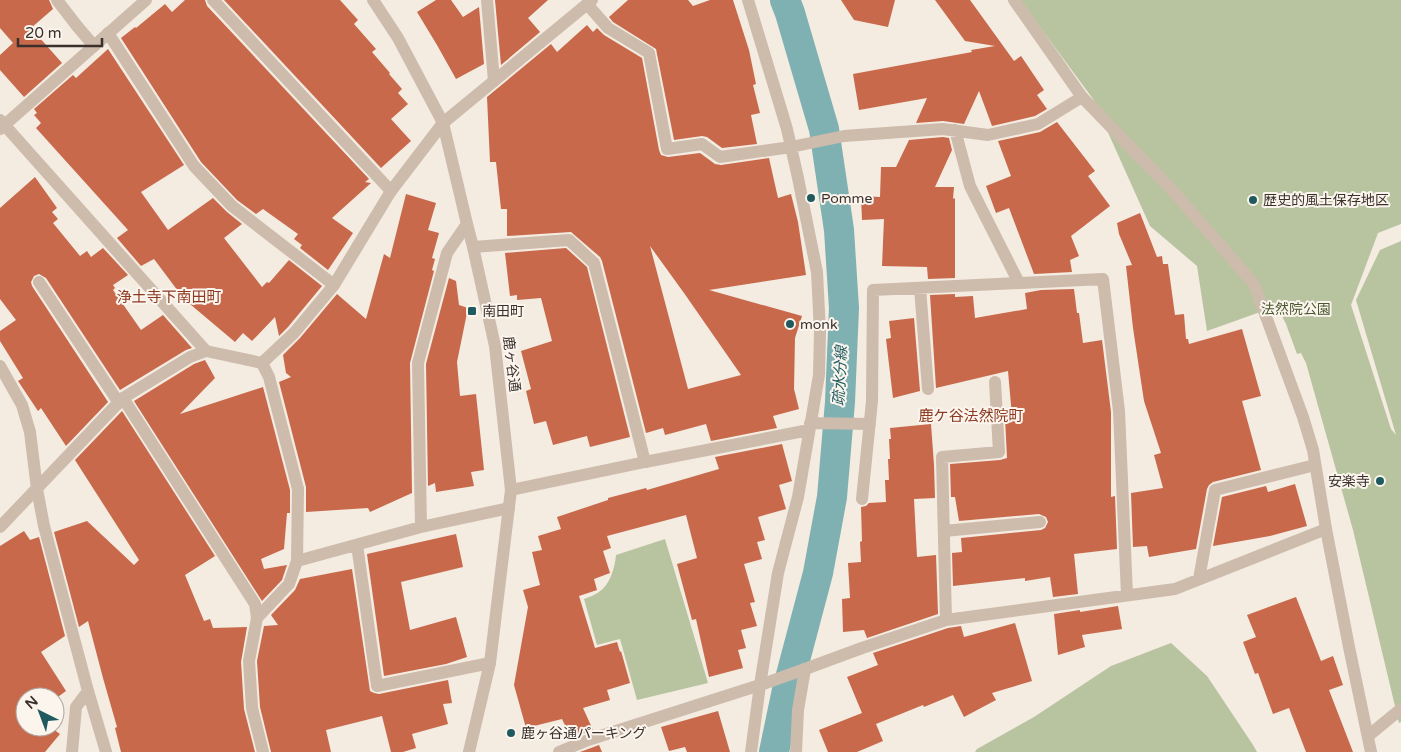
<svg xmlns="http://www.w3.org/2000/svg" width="1401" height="752" font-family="'Varela Round','Noto Sans JP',sans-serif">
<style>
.green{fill:#b8c4a0}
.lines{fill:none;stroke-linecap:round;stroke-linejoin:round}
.canal{stroke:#7fb0b2;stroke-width:30}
.building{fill:#c8694b;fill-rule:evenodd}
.service{stroke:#cdbbac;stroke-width:12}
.pedestrian{stroke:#cdbbac;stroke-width:12}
.minor{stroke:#cdbbac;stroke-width:12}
.tertiary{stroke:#cdbbac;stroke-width:12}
.poi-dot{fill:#1f5a5e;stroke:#fbf5ee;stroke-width:2}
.labels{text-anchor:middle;stroke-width:4;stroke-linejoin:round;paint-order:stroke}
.poi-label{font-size:14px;fill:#3b302b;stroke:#fbf5ee;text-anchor:start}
.park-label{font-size:14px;fill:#4a5a2e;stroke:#fbf5ee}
.street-label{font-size:14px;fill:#3b302b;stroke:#fbf5ee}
.neighbourhood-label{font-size:15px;fill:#8c3b22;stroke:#fbf5ee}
.water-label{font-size:15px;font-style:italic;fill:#1f5a5e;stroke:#fbf5ee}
</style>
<rect width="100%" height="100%" fill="#f4ebe1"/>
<path class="green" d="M1020,0H1401V224L1378,233L1351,305L1391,429L1396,435L1356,300L1380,250L1401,241V722L1399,723L1353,530L1306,363L1301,353L1297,354L1286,324L1277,306L1207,331L1197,266L1150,226L1093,99Z
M665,539L708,683L637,700L620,639L597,645L584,599C589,597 595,595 599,592C610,585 615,567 616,555Z
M1171,643L1207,676L1253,745L1257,752H975L977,749L1034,717L1111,666Z"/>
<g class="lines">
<path class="canal" d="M774,752L787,690L818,573L832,497L840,402L844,308L839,230L824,129L790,13L785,0"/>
</g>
<path class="building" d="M0,0H49L53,9L31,28L62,63L24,97L0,70V55L13,43L0,28Z
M185,0H205L207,6L369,179L365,182L371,183L332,218L353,233L328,270L300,248L302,245L294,239L298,234L263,209L256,214L237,200L201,162L121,38L135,27L136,28L165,4L172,12Z
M224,0H340L358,20L354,24L376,49L372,52L390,73L389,74L402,89L398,93L408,104L391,119L411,141L381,168Z
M436,0H451L463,17L479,7L484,64L456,79L437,45L417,12Z
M495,0H548L528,18L540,32L501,65Z
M628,0H688L693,6L710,0H733L749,50L756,84L753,85L760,113L751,115L757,144L722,148L707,137L702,136L674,140L656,49L613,22L609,17Z
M841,0H895L888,27L854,20Z
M935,0H970L1014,61L1021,56L1044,90L1037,95L1047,109L1035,116L992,126L979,91L964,124L943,121L916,123L927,98L859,110L853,74L972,52L971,50L995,46L965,41Z
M587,25L593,32L597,28L604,35L642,58L659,150L661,155L668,157L700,153L715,164L721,165L769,158L778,198L791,194L798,222L806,275L709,290L802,316L795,338L794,389L799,409L773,416L777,428L711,441L706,424L665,435L663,428L646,433L602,261L600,257L571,232L507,236V209H501L496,162H490L487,97L551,44L557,52ZM650,246L684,293L741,375L688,389Z
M108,49L184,165L141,192L168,230L213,198L227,212L242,224L224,238L262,287L267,282L269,283L289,260L322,286L288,327L279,336L275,317L252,341L243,333L235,342L184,299L154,259L141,266L117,238L128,230L36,128L41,123L34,115L37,113L34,109L73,75L76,78Z
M1057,122L1095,171L1088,176L1110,206L1071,236L1079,256L1070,260L1072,272L1034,274L1009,208L996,213L986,186L1011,176L998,141L1040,132Z
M943,137L949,138L952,150L935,187H954L953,199L955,198V278L928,279L927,267L882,266L884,219L862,220L861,196L880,197L881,167H896L909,140Z
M35,177L57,208L52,212L58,219L53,223L80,256L87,251L91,257L103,248L128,275L113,285L115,288L113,290L141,330L163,315L192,348L186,350L120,390L46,278L39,274L34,276L31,282L32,286L108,402L66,446L41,408L38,411L18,381L23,378L0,341V331L16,320L0,299V208Z
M406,194L436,203L428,230L439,233L432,258L435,259L432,270L434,271L410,363L412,493L370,512L368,508L306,512V487L279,382L291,377L286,373L283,355L300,338L337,294L366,319L384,254L390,258Z
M1140,213L1157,257L1162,256L1163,264H1168L1175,315L1184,314L1186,339H1188L1189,344L1242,329L1261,396L1242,401L1261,470L1213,482L1209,485L1207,489L1196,549L1149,557L1147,546L1133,547L1131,493L1163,488L1154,455L1161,453L1144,401L1133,328L1126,266L1132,265L1119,234L1117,223Z
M566,248L587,267L630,437L590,447L587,436L553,445L546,421L534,424L526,391L531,389L521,351L552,341L541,298L517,300V295L510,296L505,253Z
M449,278L456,281L459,305L468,308L457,362L460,396L476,394L484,470L471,472L474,486L436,492L435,483L428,486L426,364Z
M1074,289L1077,313H1079L1083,343L1102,340L1111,412V497L1115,496L1117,549L1074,554L1078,594L1053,597L1050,577L1025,581V578L953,586L952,553L962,552L961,538L1041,530L1045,528L1048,522L1046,517L1039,514L959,521L955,497H951L950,464L1000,460L1007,458L1005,417L1012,416L1008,371L936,388L930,295L955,294V297L973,296L975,318L1027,309L1025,293L1041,290Z
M914,318L920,391L893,398L886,339L891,338L889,321Z
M205,360L215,378L180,414L263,387L290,490V513H287L284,549L261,559L264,569L287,565L282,580L262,601L134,401L194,364Z
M122,411L215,556L185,575L204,621L210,619L213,628L247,627L241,662L244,709L255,752H121L115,728L117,727L103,678L88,621L79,627L54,532L87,521L134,565L139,560L75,460Z
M931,424L934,465L935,498L914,499L917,557L936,555L938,614L867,638L864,630L843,632L842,599L850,598L848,563L861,562L860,542L862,541L861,507L866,506L869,503L886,502L885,480H889L888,459H890L889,439H891L890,428Z
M782,444L792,481L779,485L786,509L758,517L765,540L757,542L762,559L744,564L755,602L750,603L757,626L741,630L746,648L738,650L743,668L709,677L696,619L692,620L677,564L697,558L686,515L607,536L611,548L603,551L610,573L594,579L597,590L579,596L595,648L617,642L620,652L621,651L630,683L607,690L610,700L583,708L593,730L571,738L562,719L526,728L514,685L528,607L523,590L540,585L532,552L542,550L538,536L561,529L557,517L608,500V498L646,488L647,490L719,469L715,457Z
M1295,484L1307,526L1270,536L1213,546L1222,497L1266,486L1268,492Z
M24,531L30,540L39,537L65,636L41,652L66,691L55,699V697H25V727H50L60,734L45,752H0V546Z
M456,534L463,567L401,582L410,630L456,617L467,657L446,664L384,676L367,554Z
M352,569L370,691L374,693L379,694L448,680L452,703L443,704L448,724L412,734L416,748L403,752H391L382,716L326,730L331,752H271L260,707L257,661L264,626L278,625L271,615L295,590L300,579Z
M1296,597L1321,661L1333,656L1343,685L1329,690L1353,752H1306L1289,708L1273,714L1258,673L1255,674L1243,642L1256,637L1247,615Z
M1118,606L1122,629L1082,635L1085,647L1058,655L1054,614L1080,610V612Z
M1015,623L1032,681L992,693L996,700L964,717L953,695L924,707L923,705L876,724L883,741L857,752H828L819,730L862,713L847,677L878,665L873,653L948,628L961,626L964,637Z
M718,711L730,752H687L685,747L669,751L661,727Z
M599,745L602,752H580L591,748Z"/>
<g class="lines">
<path class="service" d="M57,0L77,26L94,46
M213,0L391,191
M487,0L494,81
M748,0L787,129L798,178L817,272L820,332L819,375L798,497L778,573L760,685L751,752
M587,4L608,28L649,53L667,149L702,144L720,157L791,147L844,136L943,129L988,135L1038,124L1082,97
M108,33L194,166L232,206L334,285
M955,130L970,186L1019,283
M473,247L569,240L594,263L645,462L809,430
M39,282L119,403
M920,288L928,389
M0,366L22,405L30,432L37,489L44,526L88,691L106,752
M123,398L255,604L257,618
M810,423L870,424
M862,499L872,401L873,290L1103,279L1119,411L1127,595
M421,527L418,363L447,253L467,224
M944,531L1040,522
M357,545L377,686L490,663
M297,561L421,527L509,508
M1199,579L1215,490L1315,465
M946,620L942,457L999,452L995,382
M805,669L862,648L946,620L1175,589L1326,529
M1368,736L1401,709
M72,752L76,707L88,691
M263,752L252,708L249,661L257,618L289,584L297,561L298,489"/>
<path class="pedestrian" d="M796,752L798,710L805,669"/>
<path class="minor" d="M1014,0L1082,97L1173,191L1254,284L1303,417L1313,450L1326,529L1349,647L1371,752
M0,120L206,351
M0,129L146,0
M262,363L269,377L298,489
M511,490L645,462
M0,527L123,398L190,357L206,351L262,363L294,333L334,285L391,191L443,123L592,0
M559,752L588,740L760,685L805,669"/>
<path class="tertiary" d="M373,0L398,38L443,123L467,224L473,247L495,346L511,490L490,663L469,752"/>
</g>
<g class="poi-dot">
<circle cx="811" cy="198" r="5"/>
<circle cx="1253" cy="200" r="5"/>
<rect x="467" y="306" width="10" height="10" rx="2.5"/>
<circle cx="790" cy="324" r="5"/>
<circle cx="1380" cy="481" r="5"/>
<circle cx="511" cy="733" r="5"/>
</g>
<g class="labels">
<g class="poi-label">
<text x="821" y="203">Pomme</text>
<text x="1263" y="205">歴史的風土保存地区</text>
<text x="482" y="316">南田町</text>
<text x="800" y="329">monk</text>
<text x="1370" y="486" text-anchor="end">安楽寺</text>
<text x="521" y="738">鹿ヶ谷通パーキング</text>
</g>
<g class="park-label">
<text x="1296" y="314">法然院公園</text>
</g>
<g class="street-label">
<text transform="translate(512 364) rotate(83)" y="5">鹿ヶ谷通</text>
</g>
<g class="neighbourhood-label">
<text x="169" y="302">浄土寺下南田町</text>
<text x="971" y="421">鹿ケ谷法然院町</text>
</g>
<g class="water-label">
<text transform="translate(840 376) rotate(-87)" y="5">疏水分線</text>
</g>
</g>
<g transform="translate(40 712) rotate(318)"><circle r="24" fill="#fbf5ee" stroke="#aea6a0"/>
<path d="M0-4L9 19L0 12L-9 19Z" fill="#1f5a5e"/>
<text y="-8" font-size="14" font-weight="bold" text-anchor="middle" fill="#3b302b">N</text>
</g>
<path d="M18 38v8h84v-8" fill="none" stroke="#3b302b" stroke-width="2.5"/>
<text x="25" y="38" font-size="15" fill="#3b302b" stroke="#fbf5ee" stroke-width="4" paint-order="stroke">20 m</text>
</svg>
